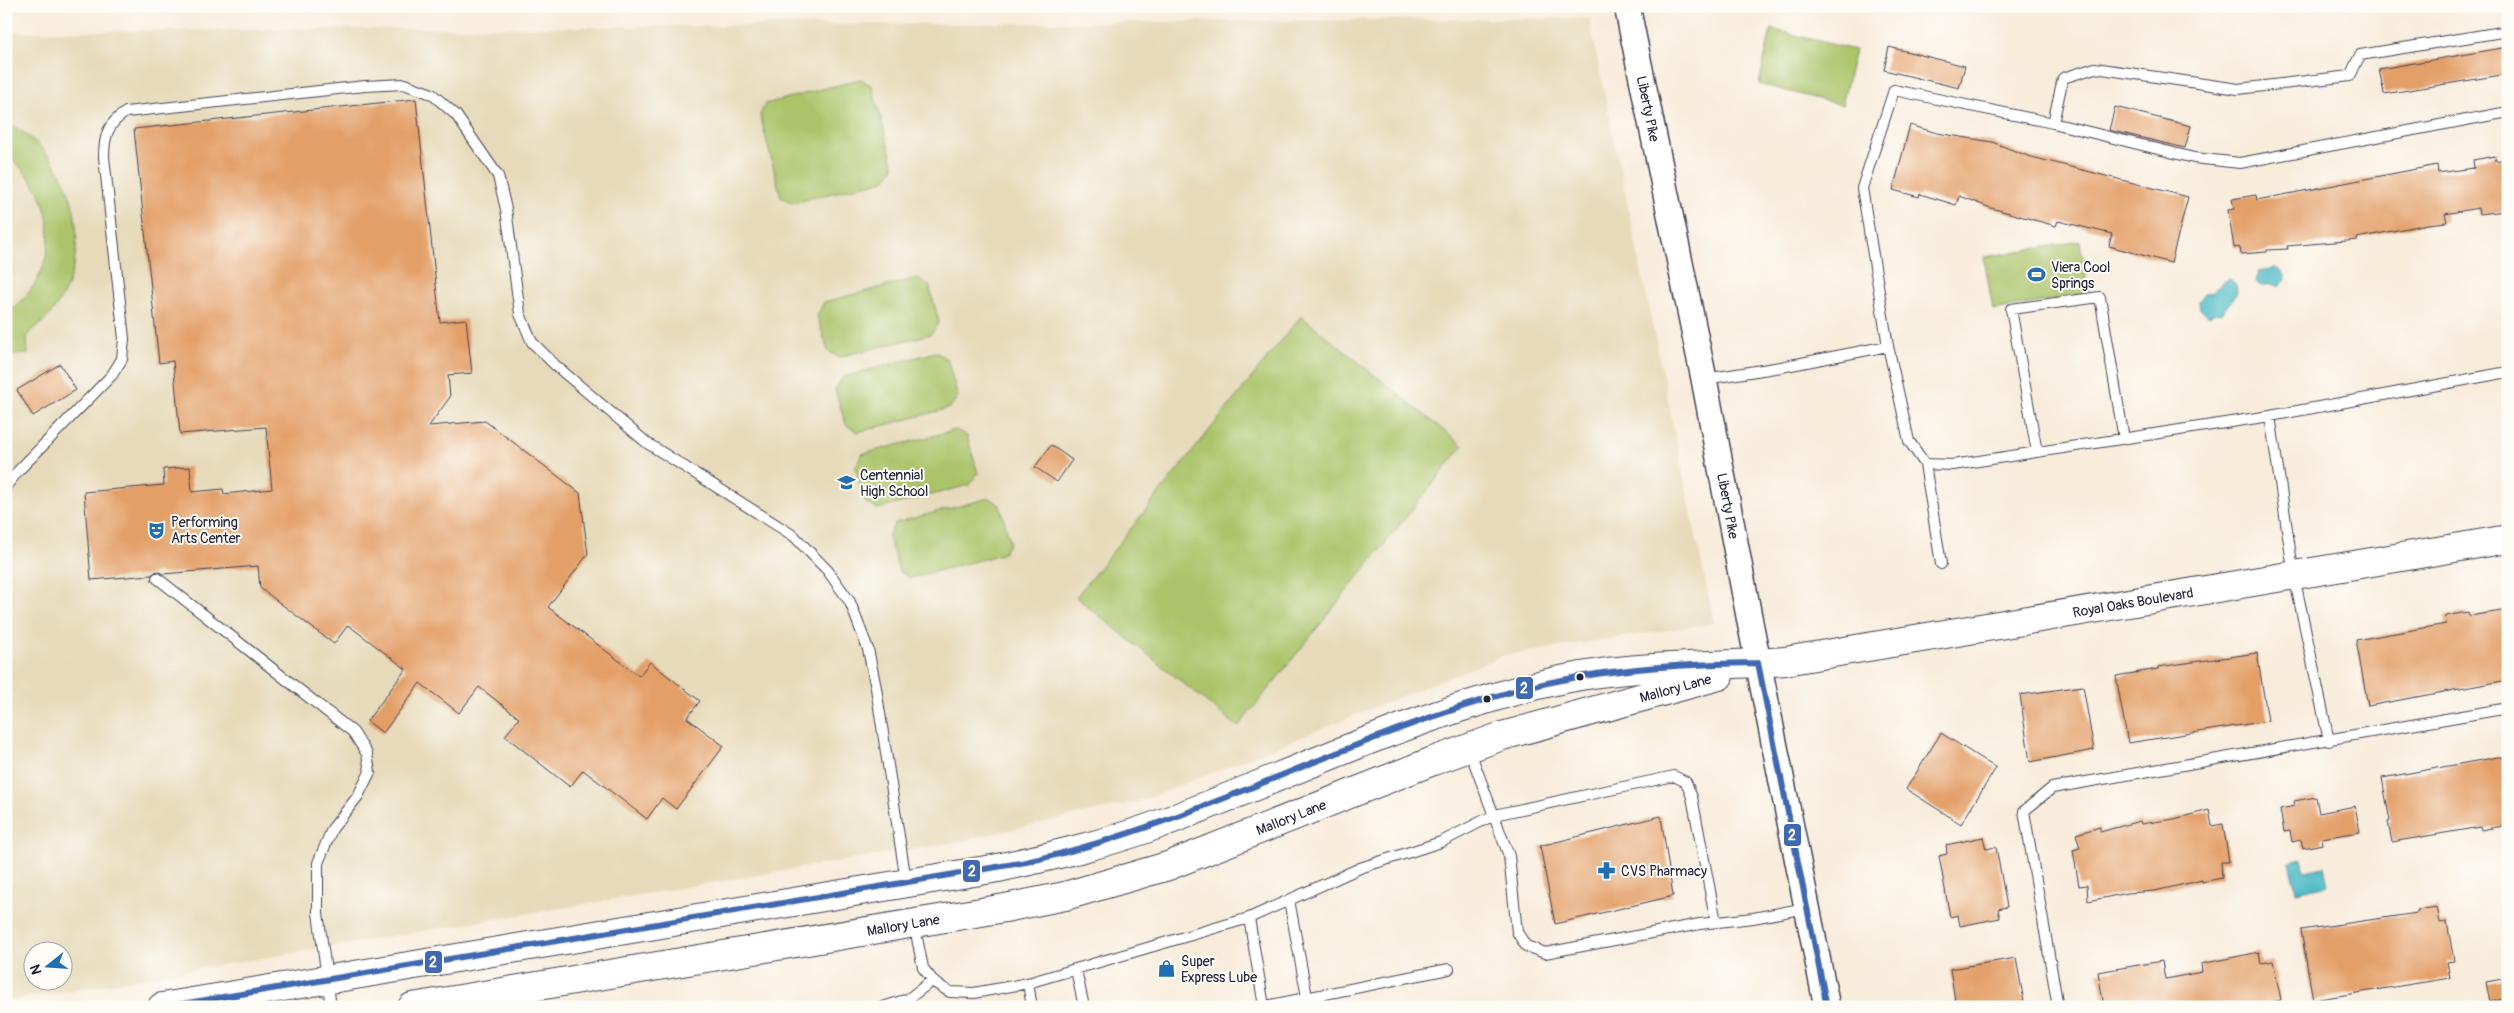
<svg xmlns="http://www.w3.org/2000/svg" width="2514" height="1013" font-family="Pangolin,sans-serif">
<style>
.built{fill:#e6daba;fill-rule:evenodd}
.green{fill:#abc46a;stroke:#667352}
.water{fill:#4dbbc6;stroke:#386e80}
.building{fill:#e39f68}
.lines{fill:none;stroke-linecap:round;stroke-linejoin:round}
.service-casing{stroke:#424053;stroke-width:12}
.tertiary-casing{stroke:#424053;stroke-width:28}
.secondary-casing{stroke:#424053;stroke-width:30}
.service{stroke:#fff;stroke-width:10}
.tertiary{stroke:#fff;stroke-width:25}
.secondary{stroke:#fff;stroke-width:28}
.bus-1-casing{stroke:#fdfcf7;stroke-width:10}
.bus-1{stroke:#4168b2;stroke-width:6}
.bus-dot{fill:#22223b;stroke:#fdfcf7;stroke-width:2}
.labels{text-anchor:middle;stroke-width:4;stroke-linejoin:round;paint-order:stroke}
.street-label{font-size:14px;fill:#22223b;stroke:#fdfcf7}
.poi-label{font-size:14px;fill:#22223b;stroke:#fdfcf7;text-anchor:start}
.line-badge{stroke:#fdfcf7;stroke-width:2}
.badge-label{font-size:14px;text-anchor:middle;font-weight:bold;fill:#fff}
</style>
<rect width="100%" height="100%" fill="#fdfcf7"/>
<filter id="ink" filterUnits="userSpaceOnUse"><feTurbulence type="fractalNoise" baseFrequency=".02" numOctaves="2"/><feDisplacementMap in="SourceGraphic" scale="10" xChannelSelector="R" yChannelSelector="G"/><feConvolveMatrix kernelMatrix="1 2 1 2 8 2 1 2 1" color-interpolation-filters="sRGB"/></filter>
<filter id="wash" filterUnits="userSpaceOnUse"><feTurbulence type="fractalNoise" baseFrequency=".0096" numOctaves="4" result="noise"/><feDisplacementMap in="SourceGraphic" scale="20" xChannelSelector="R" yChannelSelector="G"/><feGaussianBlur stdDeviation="1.12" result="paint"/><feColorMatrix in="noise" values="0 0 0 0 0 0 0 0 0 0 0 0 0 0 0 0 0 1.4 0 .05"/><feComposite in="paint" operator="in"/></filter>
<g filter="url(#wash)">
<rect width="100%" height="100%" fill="#f8ecdb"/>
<path class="built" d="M1589,18L1714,623L1502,656L1144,800L956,842L6,1001V32ZM32,950H62V980H32Z"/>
<path class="green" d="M1771,29L1855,50L1842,105L1759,84Z
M861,79L872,86L894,167L885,180L793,203L781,197L760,115L765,104Z
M6,123C76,154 99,251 52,312C45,321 35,328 27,335L28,354L6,356V315C63,273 63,196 6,155Z
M2080,241L2089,294L1993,310L1984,257Z
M918,278L929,285L939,322L931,334L839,357L828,351L817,316L824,302Z
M1301,316L1463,446L1238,727L1076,597Z
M936,352L947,359L958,396L950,408L858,432L846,425L835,390L843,377Z
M956,430L967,436L978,473L969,485L878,509L866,503L855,467L862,454Z
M989,498L1000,505L1010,542L1002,554L910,578L899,571L888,536L895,523Z
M2508,901V943H2506L2499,903Z"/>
<path class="water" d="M2276,268L2285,275L2286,280L2279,287L2272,284L2261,286L2256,282L2258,271Z
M2230,279L2236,285L2237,293L2221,314L2214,313L2209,316L2200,309L2199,301L2204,294L2212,293L2222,282Z
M2302,859L2305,871L2324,867L2328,885L2296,892L2289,862Z"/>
<g id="blocks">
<path class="building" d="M1889,47L1965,66L1959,88L1884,70Z
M2508,47V74L2384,94L2379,69Z
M416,99L440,322L466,319L472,373L448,375L450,397L429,426L485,421L580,493L588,554L548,607L639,676L650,662L700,701L687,718L724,746L676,809L662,798L647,819L583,770L570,787L505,736L519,718L479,687L459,713L420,683L383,733L367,721L406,669L348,625L334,644L260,588L258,566L163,574L157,571L151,575L91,580L84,492L164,485L163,469L190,467L192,492L223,489L224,494L272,489L266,427L180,434L173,361L159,363L134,129Z
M2115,107L2191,126L2185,148L2109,130Z
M1910,125L1937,133L1992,142L2028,156L2188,197L2171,263L2109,246L2112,234L2058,221L2056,226L1991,208L1959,196L1956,205L1920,194L1919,197L1893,190Z
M2495,156L2496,161L2508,158V200H2504L2506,211L2479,214L2478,208L2445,214L2447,222L2428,224L2357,238L2358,240L2287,246L2288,249L2267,250V252L2241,254L2240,247L2234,248L2228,210L2234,209L2232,199L2256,195L2257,200L2437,165L2438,173L2474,168L2473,160Z
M60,364L76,390L33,416L17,390Z
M1051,445L1072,460L1057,482L1035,467Z
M2508,610V680L2368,706L2356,640L2446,624L2445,616L2468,612L2469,616Z
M2257,653L2268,721L2128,743L2116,676L2158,669V667Z
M2083,686L2094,750L2030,762L2020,695Z
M1941,733L1996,768L1961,824L1906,789Z
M2498,757H2508V825L2481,830L2480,827L2392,842L2388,822L2390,821L2382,778Z
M2316,797L2319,813L2355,806L2360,832L2322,838L2323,844L2303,848L2301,840L2292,842L2290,831L2284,832L2280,809L2295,806L2294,801Z
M2209,810L2212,826L2223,824L2229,862H2221L2222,878L2202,882V880L2155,891L2128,893L2088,901L2087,885L2079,886L2073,850L2080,848L2076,834L2100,827V832L2140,821L2141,824L2174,819Z
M1661,816L1673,896L1555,924L1540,846Z
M1983,837L1986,849L1996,847L2007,907L1998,909L2000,918L1960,926L1958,915L1950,917L1939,856L1947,854L1946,845Z
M2437,907L2440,923L2447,922L2454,961L2447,962L2450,978L2313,1000L2301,930L2417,913V910Z
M2259,952L2261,963L2273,961L2281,1000L2268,1003V1007H2104L2098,972L2162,961L2165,979L2202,972L2201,964Z
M2016,958L2025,1007H1956L1950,969Z
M2508,978V998L2490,1002L2486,982Z"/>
</g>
</g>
<g filter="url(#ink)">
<use href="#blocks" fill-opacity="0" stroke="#424053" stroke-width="1"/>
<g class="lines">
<defs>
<path id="service" d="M2508,112L2240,163L2194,158L2053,123L1894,90L1862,188L1888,346L1909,441L1925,464L1953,465L2270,416L2508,372
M2053,123L2063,78L2095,68L2238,89L2350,76L2360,55L2508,31
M1705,379L1781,367L1888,346
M2270,416L2294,576L2329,741
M2037,452L2011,309L2100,297L2124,439
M1925,464L1941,564
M6,486L19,470L112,375L122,359L124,339L104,157C104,136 108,123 126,112L365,86L404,84L432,94L456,115L498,176L506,209L520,314L532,342L555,365L647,443L794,536L828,571L850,602L868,649L876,688L906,881
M157,578L353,732L367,754L370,772L358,796L332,829L318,863V913L331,1007
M1469,749L1509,856L1517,932L1526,946L1545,953L1700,924L1753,918L1806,908
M1289,900L1307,997
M1249,918L1264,1006
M914,923L923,968L935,983L950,992L974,993L1028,983L1249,918L1360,868L1441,842L1494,815L1674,776L1686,782L1692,797L1716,922
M1076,970L1084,1007
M1028,983L1032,1007
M883,1007L908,999L933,980
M1261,1007L1449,969
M2058,1007L2024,811L2052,788L2508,708"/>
<g id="tertiary">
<path id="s1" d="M1627,6L1704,379L1751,627L1827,1007"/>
</g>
<g id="secondary">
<path id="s2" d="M162,1007L998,868C1052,856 1105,844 1157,825C1267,784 1376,732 1488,699C1524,688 1563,678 1600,673C1662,665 1724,666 1785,661L2508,539"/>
<path id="s3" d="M412,1007L1005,908L1065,896L1168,866L1433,761L1502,736L1719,676"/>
</g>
</defs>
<use href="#service" class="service-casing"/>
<use href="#tertiary" class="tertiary-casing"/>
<use href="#secondary" class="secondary-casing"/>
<use href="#service" class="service"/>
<use href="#tertiary" class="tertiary"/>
<use href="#secondary" class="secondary"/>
<defs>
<path id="bus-1" d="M1758,663L1827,1007
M164,1007L1026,862C1197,824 1350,735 1518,690C1596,669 1678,664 1758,663"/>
</defs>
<use href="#bus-1" class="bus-1-casing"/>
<use href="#bus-1" class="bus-1"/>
</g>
</g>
<defs>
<symbol id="stadium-bare" viewBox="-9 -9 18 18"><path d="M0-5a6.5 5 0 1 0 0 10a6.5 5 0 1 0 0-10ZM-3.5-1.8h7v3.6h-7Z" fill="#1f6fb2" stroke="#fdfcf7" stroke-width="2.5" paint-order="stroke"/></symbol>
<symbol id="school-bare" viewBox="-9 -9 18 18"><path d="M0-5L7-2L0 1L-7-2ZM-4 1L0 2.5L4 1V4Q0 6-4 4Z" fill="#1f6fb2" stroke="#fdfcf7" stroke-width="2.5" paint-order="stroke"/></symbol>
<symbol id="theatre-bare" viewBox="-9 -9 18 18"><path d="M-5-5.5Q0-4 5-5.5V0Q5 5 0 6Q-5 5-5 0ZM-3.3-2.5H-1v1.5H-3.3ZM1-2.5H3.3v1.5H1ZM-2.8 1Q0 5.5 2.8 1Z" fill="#1f6fb2" stroke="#fdfcf7" stroke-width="2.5" paint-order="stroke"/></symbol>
<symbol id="pharmacy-bare" viewBox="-9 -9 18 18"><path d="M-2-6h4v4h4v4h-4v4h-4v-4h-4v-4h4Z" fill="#1f6fb2" stroke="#fdfcf7" stroke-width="2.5" paint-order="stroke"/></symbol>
<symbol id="shop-bare" viewBox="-9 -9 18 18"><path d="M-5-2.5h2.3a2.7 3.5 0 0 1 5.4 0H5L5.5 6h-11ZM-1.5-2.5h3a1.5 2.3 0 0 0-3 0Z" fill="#1f6fb2" stroke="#fdfcf7" stroke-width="2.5" paint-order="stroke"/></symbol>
</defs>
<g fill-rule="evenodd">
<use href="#stadium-bare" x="2024" y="262" width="25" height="25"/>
<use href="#school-bare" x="834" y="470" width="25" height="25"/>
<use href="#theatre-bare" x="144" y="518" width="25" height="25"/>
<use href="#pharmacy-bare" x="1594" y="858" width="25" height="25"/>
<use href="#shop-bare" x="1154" y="956" width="25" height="25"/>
</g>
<g class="bus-dot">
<circle cx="1580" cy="677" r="4.5"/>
<circle cx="1487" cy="699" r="4.5"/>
</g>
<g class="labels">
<g class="street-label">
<text dy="5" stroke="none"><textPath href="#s1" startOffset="105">Liberty Pike</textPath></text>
<text dy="5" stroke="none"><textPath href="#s1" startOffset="510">Liberty Pike</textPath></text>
<text dy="5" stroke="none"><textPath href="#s2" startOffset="2020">Royal Oaks Boulevard</textPath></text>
<text dy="5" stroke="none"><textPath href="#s3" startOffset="1308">Mallory Lane</textPath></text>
<text dy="5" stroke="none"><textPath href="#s3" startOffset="902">Mallory Lane</textPath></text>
<text dy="5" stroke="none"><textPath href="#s3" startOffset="498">Mallory Lane</textPath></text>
</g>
<g class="poi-label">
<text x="2051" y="272">Viera Cool<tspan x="2051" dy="16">Springs</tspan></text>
<text x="860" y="480">Centennial<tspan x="860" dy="16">High School</tspan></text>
<text x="171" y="527">Performing<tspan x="171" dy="16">Arts Center</tspan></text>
<text x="1621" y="876">CVS Pharmacy</text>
<text x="1181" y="966">Super<tspan x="1181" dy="16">Express Lube</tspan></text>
</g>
</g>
<g class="line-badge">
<rect x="1515" y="676" width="19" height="24" rx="5" fill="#4168b2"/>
<rect x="1783" y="823" width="19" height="24" rx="5" fill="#4168b2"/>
<rect x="962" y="859" width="19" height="24" rx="5" fill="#4168b2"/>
<rect x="424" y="950" width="19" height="24" rx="5" fill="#4168b2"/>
</g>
<g class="badge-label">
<text x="1524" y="693">2</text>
<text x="1792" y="840">2</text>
<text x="972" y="876">2</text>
<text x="433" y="967">2</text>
</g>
<rect width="2514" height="1013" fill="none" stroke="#fdfcf7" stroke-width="25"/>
<g transform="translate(48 966) rotate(253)"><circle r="24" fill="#fdfcf7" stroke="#a5a5ac"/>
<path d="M0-4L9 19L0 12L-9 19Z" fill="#1f6fb2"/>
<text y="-8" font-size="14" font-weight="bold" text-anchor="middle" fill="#22223b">N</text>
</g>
</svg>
